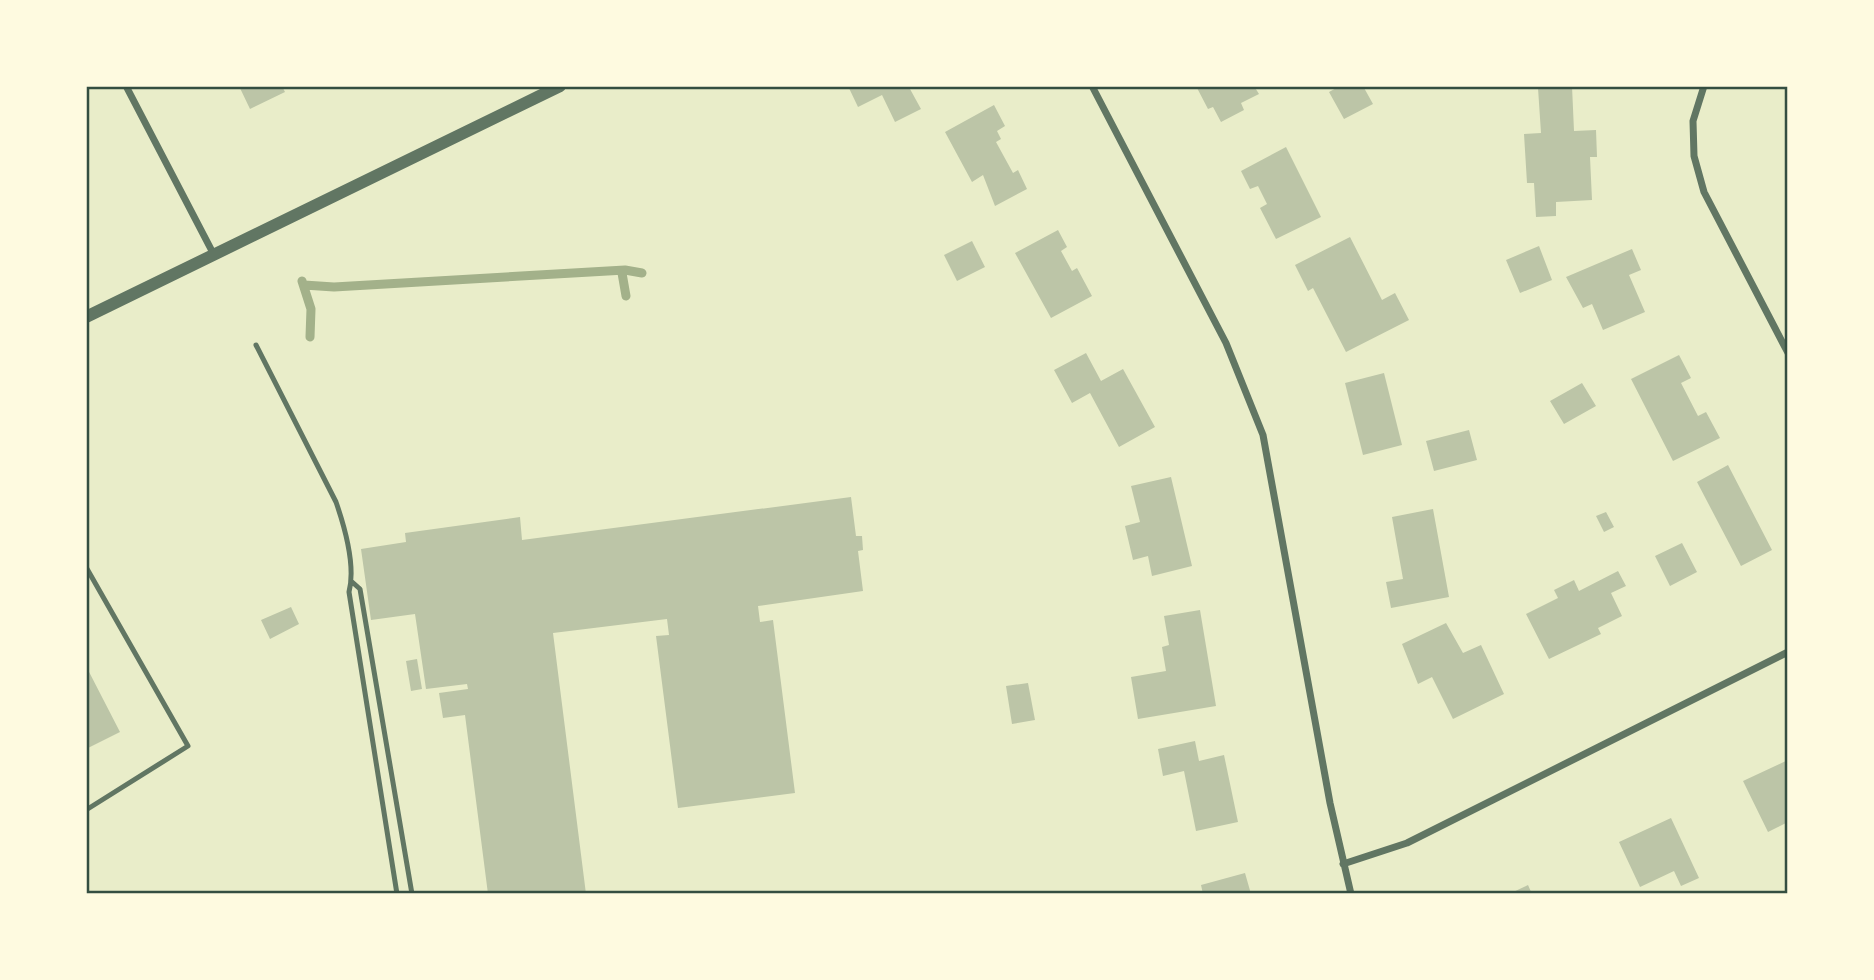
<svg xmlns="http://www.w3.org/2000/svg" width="1874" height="980" font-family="'Archivo Narrow',sans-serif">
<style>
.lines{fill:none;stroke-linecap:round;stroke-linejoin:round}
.stream{stroke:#a3b18a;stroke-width:9}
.building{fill:#bcc5a7}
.service{stroke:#617663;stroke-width:5}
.minor{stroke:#617663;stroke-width:7}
.tertiary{stroke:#617663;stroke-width:12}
.neatline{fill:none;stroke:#344e41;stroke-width:2.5}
</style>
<rect width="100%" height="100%" fill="#e9edc9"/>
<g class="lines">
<path class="stream" d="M622,273L626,296
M302,281L311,309L310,337
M304,285L334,287L625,270L642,273"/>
</g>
<path class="building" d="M239,86H282L285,92L250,109Z
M848,86H916L910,89L921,109L895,122L882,95L858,107Z
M1196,86H1254L1259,94L1241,103L1244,110L1221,122L1213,107L1208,109Z
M1340,86H1363L1373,104L1344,119L1329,92Z
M1572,86L1574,131L1596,130L1597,157H1590L1592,200L1556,202V216L1536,217L1534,183H1527L1524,134L1541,133L1538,88Z
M994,105L1005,126L997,131L1001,139L996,142L1013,173L1018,170L1027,189L995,206L983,175L972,182L945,132Z
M1286,147L1321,217L1276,239L1260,208L1267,204L1258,186L1250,189L1241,171Z
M1058,230L1067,247L1061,251L1072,271L1077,268L1092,296L1051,318L1015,253Z
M1350,237L1382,300L1395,293L1409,320L1346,352L1313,288L1308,291L1295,265Z
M972,241L985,267L957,281L944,255Z
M1539,246L1552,280L1520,293L1506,260Z
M1632,249L1641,270L1629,275L1645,312L1603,330L1592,304L1583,308L1566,277Z
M1086,353L1101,381L1123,369L1155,427L1119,447L1090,393L1072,403L1054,370Z
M1679,355L1691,378L1681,383L1698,416L1706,412L1720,438L1673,461L1631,379Z
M1384,373L1402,445L1363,455L1345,383Z
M1582,383L1596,406L1564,424L1550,401Z
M1469,430L1477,460L1434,471L1426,441Z
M1728,465L1772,550L1741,566L1697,482Z
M1171,477L1192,566L1152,576L1148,556L1133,560L1125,526L1140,522L1131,486Z
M851,497L856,536H862L863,550L858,551L863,591L758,606L760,622L773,620L795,793L678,808L656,636L669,635L667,619L553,633L586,894H488L465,715L443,718L439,693L468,689L467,684L426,689L415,614L371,620L361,549L406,542L405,533L520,517L522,540Z
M1433,509L1449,597L1391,608L1386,582L1403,579L1392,517Z
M1606,512L1614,527L1604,532L1596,516Z
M1682,543L1697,572L1670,586L1655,556Z
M1618,571L1626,586L1611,593L1622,616L1598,628L1601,634L1549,659L1526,614L1558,598L1554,590L1574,580L1579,591Z
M291,607L299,624L270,639L261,620Z
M1200,610L1216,706L1138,719L1131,677L1166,671L1162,647L1169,645L1164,616Z
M1446,623L1463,653L1481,645L1504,694L1453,719L1432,677L1418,684L1402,644Z
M417,659L422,689L411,691L406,661Z
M86,666L120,732L86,749Z
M1028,683L1035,720L1012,724L1006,686Z
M1195,741L1199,761L1224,755L1238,822L1196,831L1184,771L1163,776L1158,749Z
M1788,760V822L1768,832L1743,781Z
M1671,818L1699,878L1681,886L1674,871L1640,887L1619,842Z
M1245,873L1251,894H1203L1201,885Z
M1528,885L1532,894H1509Z"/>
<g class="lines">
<path class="service" d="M256,345L336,502C345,528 356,565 349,592L397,894
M86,567L188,746L86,810
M351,581L360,589L412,894"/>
<path class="minor" d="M126,86L213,253
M1092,86L1226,343L1263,435L1330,803L1351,894
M1704,86L1693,121L1694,156L1704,192L1788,353
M1343,864L1407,843L1788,652"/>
<path class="tertiary" d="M86,317L560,86"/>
</g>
<rect width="1874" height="980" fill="none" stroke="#fefae0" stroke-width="175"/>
<rect x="88" y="88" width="1698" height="804" class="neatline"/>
</svg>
